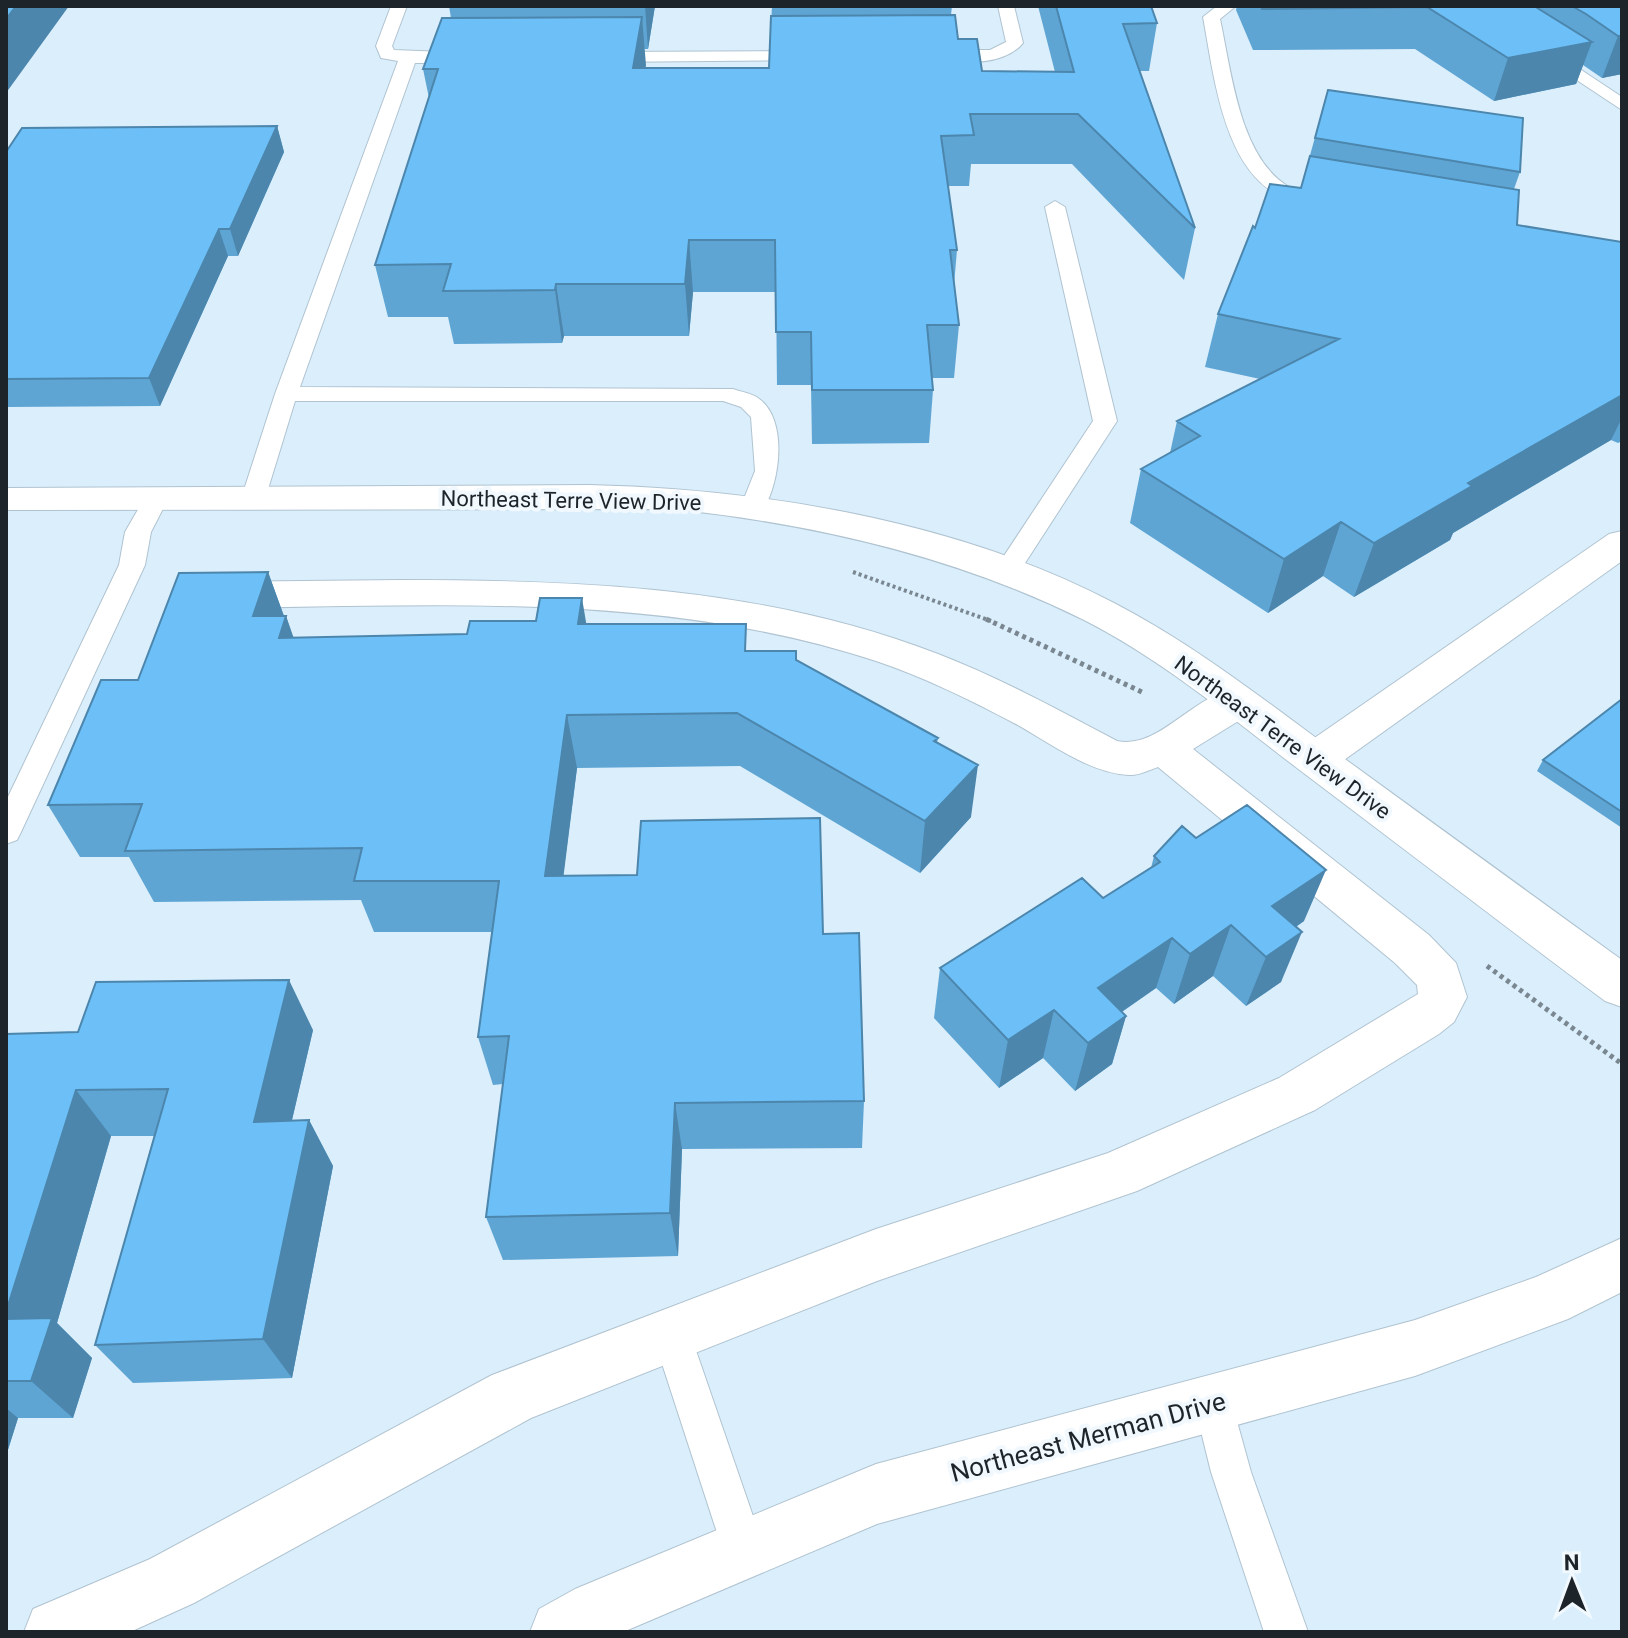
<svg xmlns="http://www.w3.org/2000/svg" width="1628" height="1638" font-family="Roboto,sans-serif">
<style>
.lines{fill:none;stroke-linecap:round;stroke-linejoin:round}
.service-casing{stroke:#b0c3d0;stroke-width:2}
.minor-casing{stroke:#b0c3d0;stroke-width:2}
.tertiary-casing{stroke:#b0c3d0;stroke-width:2}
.secondary-casing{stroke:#b0c3d0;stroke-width:2}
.path-far1{stroke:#7a8791;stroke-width:4;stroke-dasharray:3 3;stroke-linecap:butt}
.path{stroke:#7a8791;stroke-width:5;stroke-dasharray:4 4;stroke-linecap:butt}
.service{fill:#fff;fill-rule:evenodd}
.minor{fill:#fff;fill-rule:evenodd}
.tertiary{fill:#fff;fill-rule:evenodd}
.secondary{fill:#fff;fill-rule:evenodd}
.wall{fill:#5ea5d4}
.shaded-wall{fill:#4c86ad}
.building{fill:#6dc0f7;stroke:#4c86ad;stroke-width:2}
.labels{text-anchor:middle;stroke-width:8;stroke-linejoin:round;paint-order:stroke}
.street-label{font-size:22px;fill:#1e252a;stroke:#f1f9ff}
.near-street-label{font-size:26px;fill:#1e252a;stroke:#f1f9ff}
</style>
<rect width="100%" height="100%" fill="#daeefc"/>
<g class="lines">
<defs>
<path id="service" d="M391,6H407L392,46L394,50L469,53L478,58L469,63H415L300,387L733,389C741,392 751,393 758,398C789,419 780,484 762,512H744L741,506L755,471L751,417L741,407L723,401H295L265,499L262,504H244L241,499L275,394L398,61L381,58L376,46Z
M998,6H1014L1023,43C1005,65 962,65 935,59L932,55L935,51L941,50H990L1006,42Z
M1217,6H1236L1220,19C1231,69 1239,155 1286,185C1295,191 1306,192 1316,195L1319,199L1316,203C1307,205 1300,203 1292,200C1224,182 1214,75 1203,17Z
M1545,46L1622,97V110L1539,55L1536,51L1539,47Z
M809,51L815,52L818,56L815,60L605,62L596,57L605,52Z
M1055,201L1065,207L1117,421L1016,577L1007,580L998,577L994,571L1093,421L1045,207Z
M156,491L165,494L168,499L151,532L145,565L21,832L17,840L6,844V801L119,565L125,532L147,494Z
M672,1317L686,1322L691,1336L765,1551L759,1566L744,1572L729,1566L723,1551L653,1336L658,1322Z
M1214,1383L1228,1389L1251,1472L1308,1632H1264L1211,1472L1194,1403L1200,1389Z"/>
<path id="minor" d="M1622,531V561L1330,770L1315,775L1300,770L1294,759L1300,748L1609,534Z
M401,580C583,580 765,587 938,654C1000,678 1059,710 1117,741C1166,751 1202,677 1253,692L1259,702L1253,712L1193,749L1429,935L1456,963L1467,997L1454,1022L1439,1034L1315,1110L1137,1191L877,1281L531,1418L194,1603L130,1632H24L33,1609L150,1559L492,1375L876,1229L1108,1153L1279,1078L1418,994L1417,985L1395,963L1158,767C1149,770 1138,776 1129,775C1088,773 1049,742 1014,723C970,700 924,677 876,661C664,591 438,606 217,608L203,604L198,595L203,586L217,582Z"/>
<path id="tertiary" d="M1622,1238V1292L1568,1319L1415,1376L877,1524L623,1632H530L539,1609L575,1589L876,1464L1415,1320L1536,1277Z"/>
<path id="secondary" d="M589,485C764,489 958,521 1114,603C1193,644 1263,699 1334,751C1430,821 1526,891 1622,960V1007L1605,1001C1502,924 1400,846 1297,768C1229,716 1161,659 1084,620C955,556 815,524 673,509L6,510V488Z"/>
</defs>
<use href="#service" class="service-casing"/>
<use href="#minor" class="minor-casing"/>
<use href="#tertiary" class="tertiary-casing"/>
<use href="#secondary" class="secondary-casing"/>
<path class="path-far1" d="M853,572L991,621"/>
<path class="path" d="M986,619L1142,692
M1487,966L1622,1064"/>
<use href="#service" class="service"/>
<use href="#minor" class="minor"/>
<use href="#tertiary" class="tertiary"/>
<use href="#secondary" class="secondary"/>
</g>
<path class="wall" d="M449,6H655L648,49H644L645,68H769L772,6H952L951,15L958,39L982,71L1055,72L1038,6H1151L1157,23L1149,71H1140L1195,228L1184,280L1072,164H971L969,186H948L957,250L954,285L959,325L954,378H932L933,390L929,443L812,444L811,385H777L776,292H693L689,336H564L562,343L454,344L448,317H388L375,265L429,98L423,69L451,18Z
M1237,6H1622V74L1602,78L1583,65L1576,84L1494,101L1415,49L1253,50L1236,10Z
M1328,90L1520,172L1514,189L1517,225L1622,242V441L1618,443L1611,440L1453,533L1450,540L1354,597L1323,576L1268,613L1130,523L1141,469L1170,453L1177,421L1260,379L1205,367L1218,314L1255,228L1301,188Z
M277,126L284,152L238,256H228L160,406L6,407V152Z
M268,572L284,616H286L293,638L467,634L586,624L796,660L938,738L937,743L971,817L920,873L740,766L577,768L563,876L823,934L864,1101L862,1148L682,1149L678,1256L503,1260L486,1217L503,1084L493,1085L478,1037L492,932H374L361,900L154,902L129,857H80L48,805L138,680Z
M1622,699V828L1537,771L1543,760Z
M1196,838L1304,921L1296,927L1281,982L1246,1006L1213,976L1174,1004L1156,988L1122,1012L1126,1016L1112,1064L1075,1091L1043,1058L999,1088L934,1018L940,968L1103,898L1151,868L1154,856Z
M313,1030L292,1120H309L333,1166L292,1378L133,1383L95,1345L154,1136H111L57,1323L92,1358L73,1418H18L6,1456V1034Z"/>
<path class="shaded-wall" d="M16,6H69L6,93V19Z
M645,6H655L648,49Z
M642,17L646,65L638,116L633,68Z
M1618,36H1622V74L1602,78Z
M1592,42L1576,84L1494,101L1508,58Z
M277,126L284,152L238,256L230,229Z
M219,229L228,256L160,406L149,378Z
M689,240L693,292L689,336L685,284Z
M556,284L564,336L562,343L555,290Z
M1622,395V418L1611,440L1453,533L1450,540L1354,597L1374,543L1468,483Z
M1341,522L1323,576L1268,613L1284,559Z
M268,572L285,619L286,616L305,670L253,616Z
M582,598L591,652L578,624Z
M567,715L577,768L557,928L545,876Z
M978,765L971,817L920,873L925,821Z
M1326,870L1304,921L1260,951L1272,906Z
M1231,925L1213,976L1174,1004L1190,954Z
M1302,932L1281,982L1246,1006L1266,957Z
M1172,938L1156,988L1085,1037L1098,988Z
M289,980L313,1030L281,1167L254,1122Z
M1054,1010L1043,1058L999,1088L1008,1040Z
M1126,1016L1112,1064L1075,1091L1088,1043Z
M76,1090L111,1136L57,1323L92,1358L73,1418L31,1381L6,1321V1312Z
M675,1103L682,1149L678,1256L670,1213Z
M309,1120L333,1166L292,1378L263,1339Z
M6,1408L18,1418L6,1456Z"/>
<path class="building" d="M6,6H16L6,19Z
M1056,6H1151L1157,23L1123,24L1195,228L1078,114H970L974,135L941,136L957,250H950L959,325H927L933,390H812L811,332H776L775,240H689L685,284H556L555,290L443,291L451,264L375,265L438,69H423L442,18L642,17L633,68H769L771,16L955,15L958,39H977L982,71L1074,72Z
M1261,6H1534L1592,42L1508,58L1427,7L1262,9Z
M1572,6H1622V36H1618L1586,14Z
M1328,90L1523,118L1520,172L1315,138Z
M277,126L230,229H219L149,378L6,379V152L22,128Z
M1310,156L1519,190L1517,225L1622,242V395L1468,483L1472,486L1374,543L1341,522L1284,559L1141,469L1200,436L1177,421L1339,339L1218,314L1253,226L1255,228L1270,184L1301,188Z
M268,572L253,616H286L279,638L467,634L470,621H536L540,598H582L578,624H746L745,651H796V660L938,738L934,741L978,765L925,821L737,713L567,715L545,876L637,875L641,821L820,818L823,934L859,933L864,1101L675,1103L670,1213L486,1217L509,1036L478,1037L499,881H354L362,848L125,851L142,804L48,805L101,680H138L179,573Z
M1622,699V812L1543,760Z
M1247,805L1326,870L1272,906L1302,932L1266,957L1231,925L1190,954L1172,938L1098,988L1126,1016L1088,1043L1054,1010L1008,1040L940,968L1082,878L1103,898L1160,862L1154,856L1182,826L1196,838Z
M289,980L254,1122L309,1120L263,1339L95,1345L168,1089L76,1090L6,1312V1034L78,1032L96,982Z
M52,1318L31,1381H6V1319Z"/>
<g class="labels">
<g class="street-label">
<text transform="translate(571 500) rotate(1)" y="8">Northeast Terre View Drive</text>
<text transform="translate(1283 737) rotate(36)" y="8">Northeast Terre View Drive</text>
</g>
<g class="near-street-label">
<text transform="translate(1088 1437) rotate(-15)" y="9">Northeast Merman Drive</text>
</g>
</g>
<rect width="1628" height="1638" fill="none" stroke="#1e252a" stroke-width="16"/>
<g transform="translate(1572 1582) rotate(359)" stroke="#f1f9ff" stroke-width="6" paint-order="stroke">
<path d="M0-6L14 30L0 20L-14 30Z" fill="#1e252a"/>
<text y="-12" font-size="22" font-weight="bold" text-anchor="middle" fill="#1e252a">N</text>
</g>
</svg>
